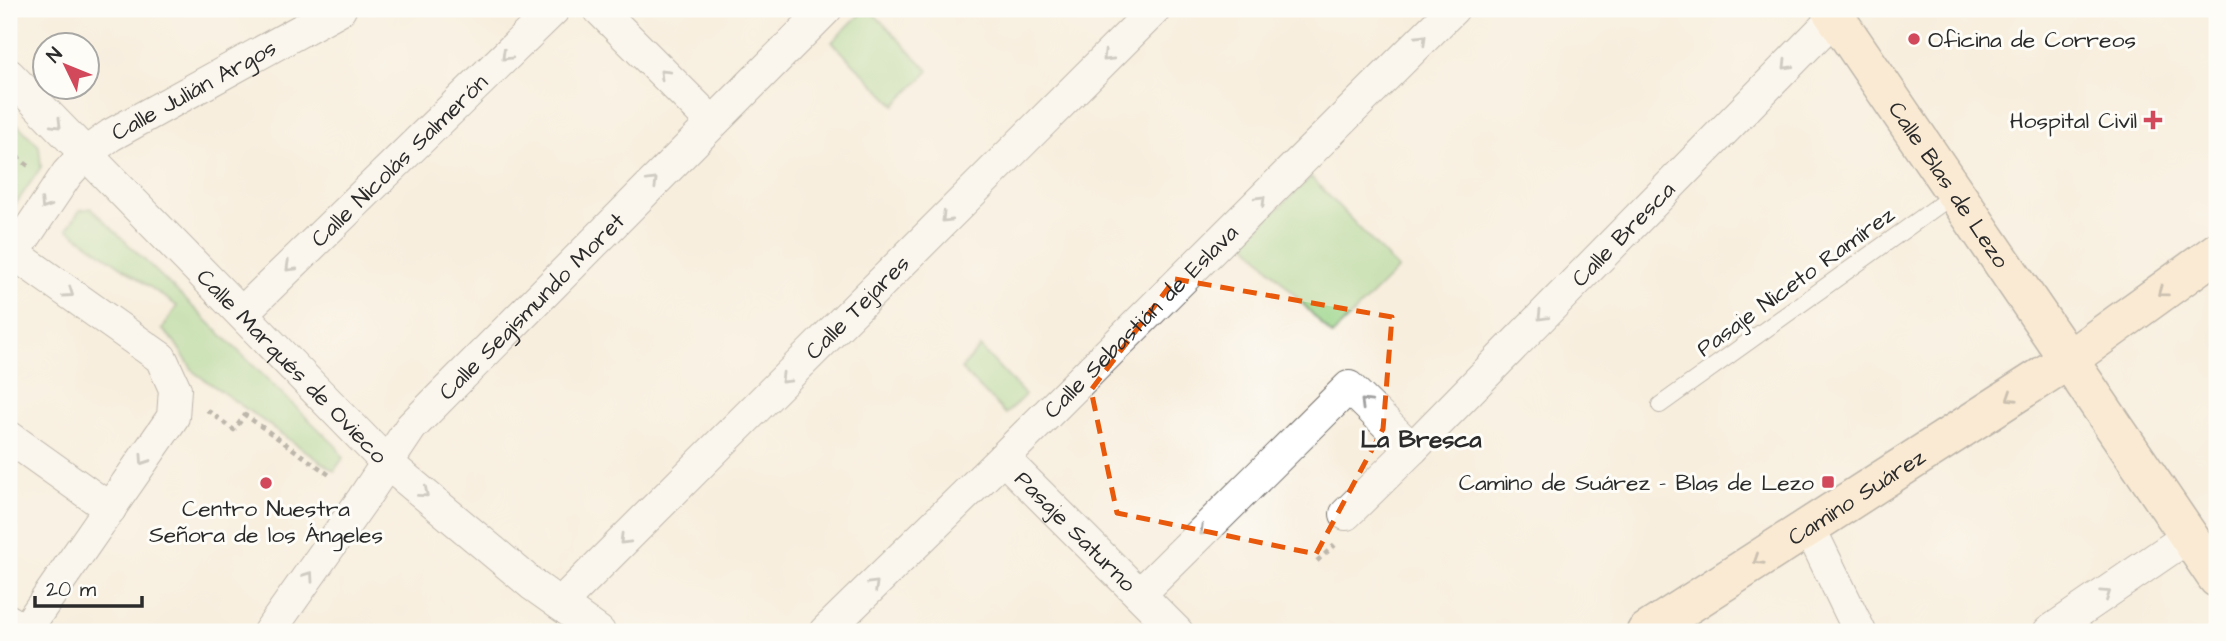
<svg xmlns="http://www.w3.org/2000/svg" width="2226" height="641" font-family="'Architects Daughter',sans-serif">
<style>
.green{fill:#98d386;stroke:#627f58;stroke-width:2}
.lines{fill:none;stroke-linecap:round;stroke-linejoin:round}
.service-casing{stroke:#736f6a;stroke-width:18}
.minor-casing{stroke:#736f6a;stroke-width:34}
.secondary-casing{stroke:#736f6a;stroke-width:41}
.path{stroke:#736f6a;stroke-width:4.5;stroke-dasharray:5 5;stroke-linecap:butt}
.service{stroke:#fff;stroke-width:16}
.minor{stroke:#fff;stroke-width:32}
.secondary{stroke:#fde5c5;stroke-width:38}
.oneway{stroke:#a0a0a0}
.oneway2{stroke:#948878}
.marked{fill:none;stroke:#e8590c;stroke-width:5;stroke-dasharray:14 9;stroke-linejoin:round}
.poi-dot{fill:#d1495b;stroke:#fdfcf7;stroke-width:2.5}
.labels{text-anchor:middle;stroke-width:6;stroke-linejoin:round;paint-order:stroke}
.poi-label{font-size:23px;fill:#2b2b2b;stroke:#fdfcf7;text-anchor:end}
.street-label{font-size:23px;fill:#2b2b2b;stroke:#fdfcf7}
.neighbourhood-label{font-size:24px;font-weight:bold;fill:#2b2b2b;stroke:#fdfcf7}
</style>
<rect width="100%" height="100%" fill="#fdfcf7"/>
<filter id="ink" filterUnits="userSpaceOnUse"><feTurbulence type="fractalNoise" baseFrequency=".0143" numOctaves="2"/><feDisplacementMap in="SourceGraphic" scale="14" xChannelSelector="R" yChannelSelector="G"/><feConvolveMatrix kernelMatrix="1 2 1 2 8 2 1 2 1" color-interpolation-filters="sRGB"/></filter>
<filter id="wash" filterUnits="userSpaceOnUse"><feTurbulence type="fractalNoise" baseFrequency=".00686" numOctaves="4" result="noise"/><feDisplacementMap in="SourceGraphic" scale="28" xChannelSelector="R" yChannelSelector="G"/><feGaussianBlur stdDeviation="1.57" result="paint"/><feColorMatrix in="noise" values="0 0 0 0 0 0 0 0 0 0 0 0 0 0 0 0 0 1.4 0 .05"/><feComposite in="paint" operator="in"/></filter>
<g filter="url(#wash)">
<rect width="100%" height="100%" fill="#f8eede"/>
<path class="green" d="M865,9L875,15L929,71L895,105L832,42Z
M9,116L39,146L41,167L9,214Z
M1311,177L1398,269L1332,335L1244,241Z
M91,208L336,446L343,458L334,471L194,372L174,341L162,329L177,306L67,229L80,210Z
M980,347L1025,395L1006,414L961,369Z"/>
</g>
<g filter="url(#ink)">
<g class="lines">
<defs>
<path id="service" d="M1660,405L1956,193"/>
<g id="minor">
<path d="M599,9L712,122"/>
<path id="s1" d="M9,75L387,463L533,585L599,632"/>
<path id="s2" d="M9,260L67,174L86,153L111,135L340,9"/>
<path id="s3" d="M242,313L554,9"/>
<path d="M9,437L110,509"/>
<path id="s4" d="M1003,458L1177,632"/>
<path d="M1346,514L1412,449"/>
<path d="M1809,527L1860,632"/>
<path id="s5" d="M1140,594L1349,387L1412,449L1835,17"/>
<path id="s6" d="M560,604L1155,9"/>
<path d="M9,621L24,632L173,417L175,389L161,358L13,253"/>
<path id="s7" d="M269,632L363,499L411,427L826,9"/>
<path id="s8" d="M825,632L1003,458L1453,9"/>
<path d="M2049,632L2189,536"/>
</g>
<g id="secondary">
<path id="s9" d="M1830,9L2217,578"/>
<path id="s10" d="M1646,632L2068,360L2217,252"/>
</g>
</defs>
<use href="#service" class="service-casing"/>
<use href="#minor" class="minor-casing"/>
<use href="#secondary" class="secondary-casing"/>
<path class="path" d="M9,150L31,168
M207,410L234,430L245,415L331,476
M1317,561L1335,545"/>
<use href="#service" class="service"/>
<use href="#minor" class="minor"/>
<use href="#secondary" class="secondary"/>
</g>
<defs><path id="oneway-chevron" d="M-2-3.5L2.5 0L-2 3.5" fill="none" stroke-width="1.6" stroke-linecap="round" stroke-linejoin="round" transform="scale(1.75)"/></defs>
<g class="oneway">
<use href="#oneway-chevron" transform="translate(1422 39) rotate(-45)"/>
<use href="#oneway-chevron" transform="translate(506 56) rotate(136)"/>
<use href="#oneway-chevron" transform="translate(1107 57) rotate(135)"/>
<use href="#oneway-chevron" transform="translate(1787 65) rotate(134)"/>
<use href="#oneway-chevron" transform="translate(664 74) rotate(-135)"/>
<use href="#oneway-chevron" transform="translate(57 124) rotate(45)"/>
<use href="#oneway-chevron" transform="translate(653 182) rotate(-45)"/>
<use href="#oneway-chevron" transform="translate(1261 200) rotate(-45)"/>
<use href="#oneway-chevron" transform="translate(45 205) rotate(123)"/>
<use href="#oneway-chevron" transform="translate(946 218) rotate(135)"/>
<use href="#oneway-chevron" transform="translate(290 267) rotate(136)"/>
<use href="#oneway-chevron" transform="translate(69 293) rotate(35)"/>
<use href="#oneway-chevron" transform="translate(1542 316) rotate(134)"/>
<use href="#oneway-chevron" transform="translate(785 379) rotate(135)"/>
<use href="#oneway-chevron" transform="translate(1365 403) rotate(-135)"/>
<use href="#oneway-chevron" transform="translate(144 460) rotate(124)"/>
<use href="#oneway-chevron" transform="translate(424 493) rotate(40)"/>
<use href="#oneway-chevron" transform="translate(1204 531) rotate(135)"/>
<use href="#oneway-chevron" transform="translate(624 540) rotate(135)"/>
<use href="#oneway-chevron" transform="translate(309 576) rotate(-55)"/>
<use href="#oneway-chevron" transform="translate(874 585) rotate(-44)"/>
<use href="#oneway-chevron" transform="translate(2106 594) rotate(-34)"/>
</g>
<g class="oneway2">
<use href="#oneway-chevron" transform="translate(2162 292) rotate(144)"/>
<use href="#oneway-chevron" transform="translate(2011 397) rotate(147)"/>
<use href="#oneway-chevron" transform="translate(1758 560) rotate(147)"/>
</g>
</g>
<path d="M0 0H2226V641H0ZM1175,279L1392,317L1383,429L1316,554L1117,513L1091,390Z" fill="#f8eede" fill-opacity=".55" fill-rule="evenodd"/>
<path class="marked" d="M1175,279L1392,317L1383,429L1316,554L1117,513L1091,390Z"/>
<g class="poi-dot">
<circle cx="1914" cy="39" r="7"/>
<path d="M2149.5 109.5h7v7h7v7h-7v7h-7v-7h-7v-7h7z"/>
<rect x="1821" y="475" width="14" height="14" rx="3.5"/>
<circle cx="266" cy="483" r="7"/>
</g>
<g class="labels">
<g class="poi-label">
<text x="1928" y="47" text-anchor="start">Oficina de Correos</text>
<text x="2137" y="128">Hospital Civil</text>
<text x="1814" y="490">Camino de Suárez - Blas de Lezo</text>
<text x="266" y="516" text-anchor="middle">Centro Nuestra<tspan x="266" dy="26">Señora de los Ángeles</tspan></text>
</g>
<g class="street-label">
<text dy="8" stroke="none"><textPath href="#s2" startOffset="257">Calle Julián Argos</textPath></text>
<text dy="8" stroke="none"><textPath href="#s3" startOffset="219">Calle Nicolás Salmerón</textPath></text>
<text dy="8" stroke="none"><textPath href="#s9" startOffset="212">Calle Blas de Lezo</textPath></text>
<text dy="8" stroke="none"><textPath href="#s5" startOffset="684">Calle Bresca</textPath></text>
<text transform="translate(1795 281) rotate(-36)" y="8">Pasaje Niceto Ramírez</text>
<text dy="8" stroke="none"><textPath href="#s7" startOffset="420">Calle Segismundo Moret</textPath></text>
<text dy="8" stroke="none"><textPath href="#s6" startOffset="420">Calle Tejares</textPath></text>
<text dy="8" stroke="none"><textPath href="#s8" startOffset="443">Calle Sebastián de Eslava</textPath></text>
<text dy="8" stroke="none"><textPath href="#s1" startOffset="406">Calle Marqués de Ovieco</textPath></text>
<text dy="8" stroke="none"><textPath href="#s10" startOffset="250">Camino Suárez</textPath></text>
<text dy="8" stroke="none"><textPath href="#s4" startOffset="103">Pasaje Saturno</textPath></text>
</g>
<g class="neighbourhood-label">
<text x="1421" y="447">La Bresca</text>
</g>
</g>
<rect width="2226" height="641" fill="none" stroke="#fdfcf7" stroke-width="35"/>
<g transform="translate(66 66) rotate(313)"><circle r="33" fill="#fdfcf7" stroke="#a9a8a5" stroke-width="2"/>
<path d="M0-5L12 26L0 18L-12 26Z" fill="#d1495b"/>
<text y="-10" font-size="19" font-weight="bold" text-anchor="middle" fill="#2b2b2b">N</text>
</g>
<path d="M35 596v10h107v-10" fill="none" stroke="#2b2b2b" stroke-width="3.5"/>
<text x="46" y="596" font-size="21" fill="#2b2b2b" stroke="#fdfcf7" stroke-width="5" paint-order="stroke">20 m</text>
</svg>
